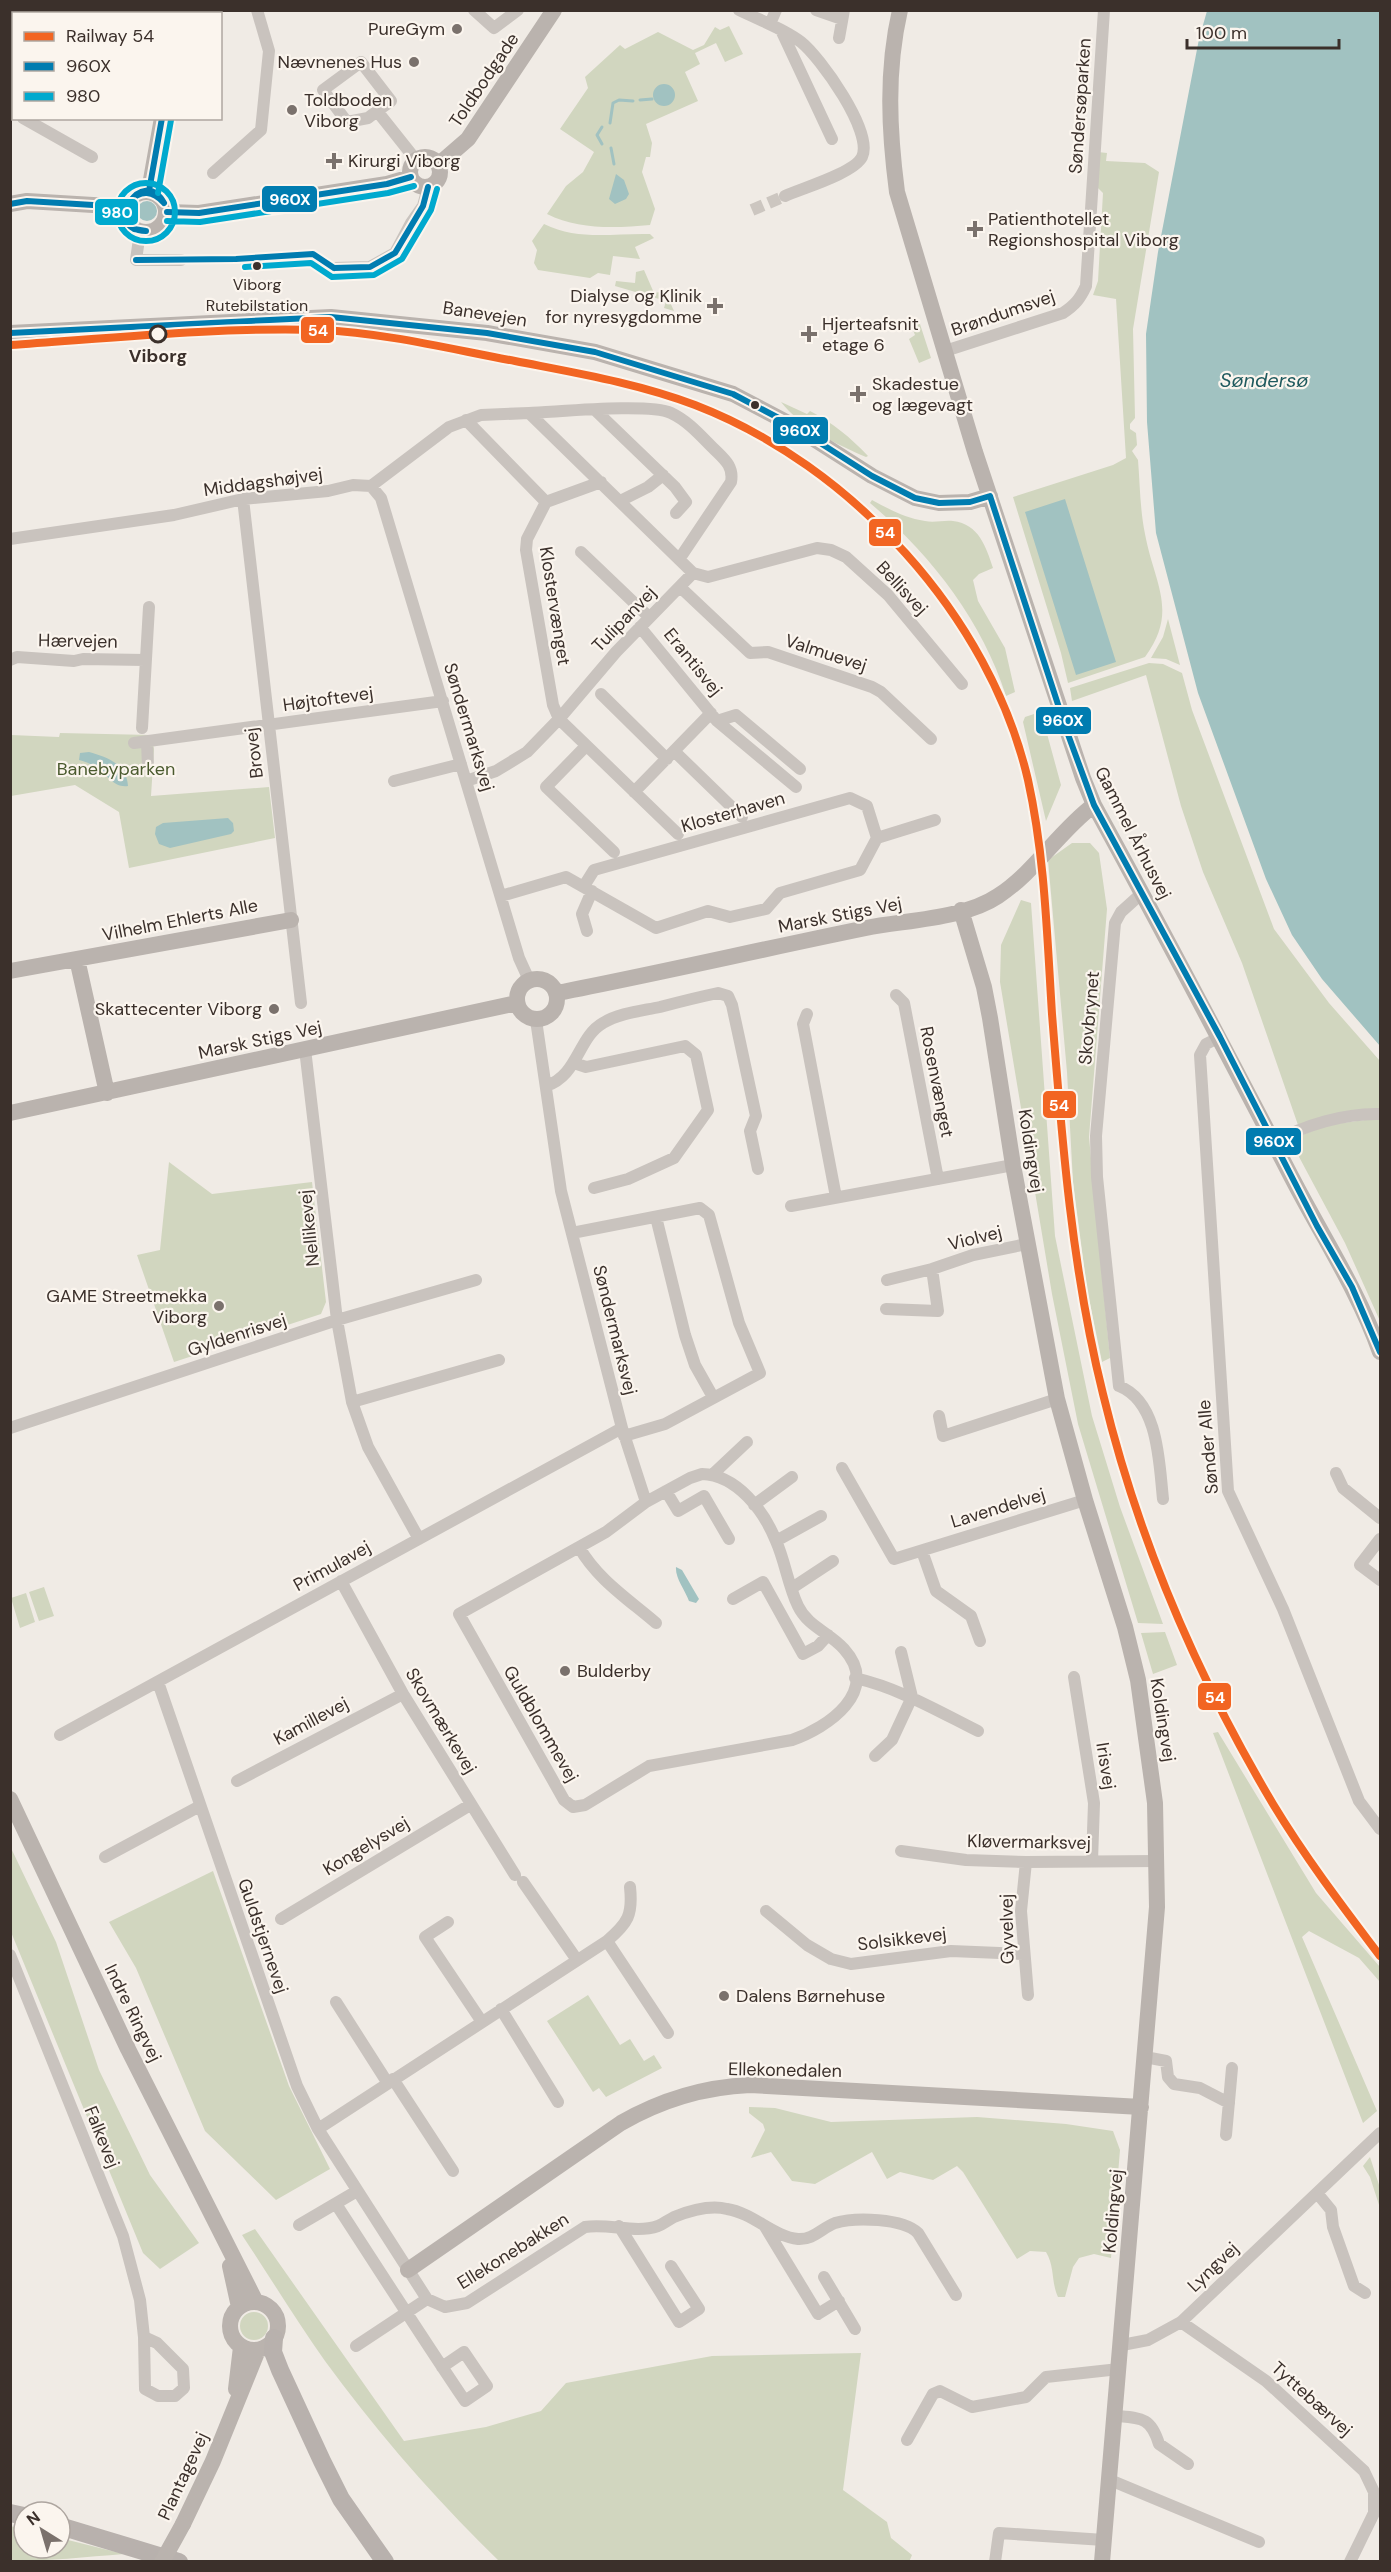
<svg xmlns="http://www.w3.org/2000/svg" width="1391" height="2572" font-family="'DM Sans',sans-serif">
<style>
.green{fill:#d1d6bf}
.water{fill:#a1c2c1}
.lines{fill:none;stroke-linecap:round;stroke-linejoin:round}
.stream{stroke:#a1c2c1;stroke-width:3}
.street-tunnel{stroke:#ccc6c0;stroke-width:12;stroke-dasharray:12 6;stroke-linecap:butt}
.street{stroke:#c9c3be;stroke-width:12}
.secondary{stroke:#bab3ae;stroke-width:16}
.primary{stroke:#b8b1ad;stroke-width:18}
.secondary-bridge{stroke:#bab3ae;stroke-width:16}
.bus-1-casing{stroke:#fbf5ee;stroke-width:10}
.bus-2-casing{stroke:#fbf5ee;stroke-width:10}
.bus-1{stroke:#007cb0;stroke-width:6}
.bus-2{stroke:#00a9ce;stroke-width:6}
.rail-1-casing{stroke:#fbf5ee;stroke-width:12}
.rail-1{stroke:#f26522;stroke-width:8}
.poi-dot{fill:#7a716c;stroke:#fbf5ee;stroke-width:2}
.bus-dot{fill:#3b302b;stroke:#fbf5ee;stroke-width:2}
.stop-dot{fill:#fbf5ee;stroke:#3b302b;stroke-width:3}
.labels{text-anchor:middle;stroke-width:4.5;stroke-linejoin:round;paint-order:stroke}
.bus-label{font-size:16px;fill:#3b302b;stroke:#fbf5ee}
.poi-label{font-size:18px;fill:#3b302b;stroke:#fbf5ee;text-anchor:start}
.street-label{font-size:18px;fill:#3b302b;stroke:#fbf5ee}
.stop-label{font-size:18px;font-weight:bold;fill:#3b302b;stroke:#fbf5ee}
.park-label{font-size:18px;fill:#4a5a2e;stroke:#fbf5ee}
.water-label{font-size:20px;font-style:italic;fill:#1f5a5e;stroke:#fbf5ee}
.line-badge{stroke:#fbf5ee;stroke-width:2}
.badge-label{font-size:16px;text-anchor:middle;font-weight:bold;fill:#fff}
</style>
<rect width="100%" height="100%" fill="#f0ebe5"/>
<path class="green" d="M729,26L743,54L725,62L716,43L695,53L700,64L685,72L698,101L646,124L652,143L650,157H646L642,172L655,209L650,225C616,228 578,230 547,214L566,186L583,172L594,152L560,129L588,88L585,77L620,45L625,49L658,32L693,50L704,45L715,27L720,30Z
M1098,152L1107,153L1106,161L1145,163L1159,172L1133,329L1135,418L1130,424V429L1136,433L1137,445L1132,451L1138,460C1140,484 1140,510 1145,534C1154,583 1179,611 1145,657L1068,683L1061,653L1013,497L1113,465L1126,458L1116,299L1093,295L1098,281L1103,193L1097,187Z
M544,224C578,241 613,233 650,234L654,238L635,247L640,259L613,256L610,275L598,273L590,278L538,270L534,263L537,250L532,241Z
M644,270L654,293L665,291L674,311L664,308L666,301L615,286L616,281L635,283L636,272Z
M919,321L931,358L919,363L909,339L915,335L911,325Z
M781,402L807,414L810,411C833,423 850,437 868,456L866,457C838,445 800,427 781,402Z
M872,500C889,509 905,518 925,521C934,523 944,520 953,521C979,524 986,547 993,568L979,574L973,580L978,601L1005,648L1015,692L1006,696C982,620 930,554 870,503Z
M1168,619L1180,665L1166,659L1151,658L1163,637Z
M1149,663L1163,664L1182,673L1192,710L1274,929L1329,1003L1380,1061V1111L1298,1125L1242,963L1203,872L1181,806L1146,675L1072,701L1070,688Z
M1037,713L1043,719L1061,785L1046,821L1023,722L1025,717Z
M60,733L151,735L154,749L151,796L269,787L275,838L129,868L119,812L75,785L11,796V801V735L59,737Z
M1072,843H1090L1099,853L1107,909L1089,1137L1110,1358L1102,1362L1087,1289L1073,1182L1067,1072L1048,860Z
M1021,900L1031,903L1055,1236L1092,1416L1120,1507L1163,1624L1138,1623L1078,1424L1052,1294L1000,982L1001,945Z
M1380,1118V1321L1345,1243L1290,1140L1327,1125Z
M169,1162L212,1194L312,1182L326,1302L321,1314L174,1362L137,1255L160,1250Z
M44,1587L54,1616L39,1621L29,1592Z
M26,1593L35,1622L20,1628L11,1598Z
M1165,1632L1177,1665L1153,1674L1141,1633Z
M1218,1732L1316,1893L1380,1967V1982L1359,1958L1309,1931L1302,1937L1377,2111L1363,2123L1213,1733Z
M10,1846L56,1942L99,2070L150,2175L199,2243L160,2269L143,2253L11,1932Z
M213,1871L289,2086L330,2169L276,2200L205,2131L136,1968L109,1922Z
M588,1995L620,2045L630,2039L644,2061L654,2055L662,2068L606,2097L599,2088L593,2092L547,2021Z
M749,2107L775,2108L831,2122L977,2117L1066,2124L1113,2131L1120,2150L1111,2258L1094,2254L1079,2258L1073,2267L1065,2297H1058C1051,2282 1055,2267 1046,2252L1030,2251L1017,2259L963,2172L957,2166L933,2180L900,2172L887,2179L872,2152L815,2184L792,2181L771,2152L751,2158L765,2130L763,2124L749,2113Z
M1370,2157L1380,2188V2208L1370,2177L1363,2166Z
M255,2229L404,2441L486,2427L541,2411L566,2383L712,2356L861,2353L843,2490L887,2522L891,2538L912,2555L909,2562L499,2561C436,2500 377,2432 325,2361C296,2320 270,2277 242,2235Z
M240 2326a14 14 0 1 1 28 0a14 14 0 1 1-28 0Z
M10,2526L24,2529V2548H60V2538L124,2554C86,2557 49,2561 11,2561Z"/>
<path class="water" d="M1207,11H1380V1046L1322,979L1292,935L1266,879L1198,693L1156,533L1147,422L1146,334L1158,252L1199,39Z
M653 95a11 11 0 1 1 22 0a11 11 0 1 1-22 0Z
M616,174L624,180L629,194L626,199L615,204L609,199Z
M137 211a10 10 0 1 1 20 0a10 10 0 1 1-20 0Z
M1065,499L1116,662L1076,675L1025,512Z
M89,752C107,757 127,764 128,786C114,788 109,776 98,769C92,764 86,762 79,760L80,753Z
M228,818L233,823L234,831L231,834L170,848L159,844L155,834L156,827L163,823Z
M676,1567L682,1570L699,1599L696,1603L689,1601C685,1590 675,1578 676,1567Z"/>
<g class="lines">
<path class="stream" d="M640,100L652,99
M610,123L613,103L619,100L633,101
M602,127L597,135L602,144
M611,148L614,164"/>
<path class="street-tunnel" d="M752,210L785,196"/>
<path class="street" d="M76,10L96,14
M474,10L494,28L518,10
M739,10C759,20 783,28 801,42C820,57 874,132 862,157C854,173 803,188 785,196
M816,10L842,19
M10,16L13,21L10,32
M770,24L776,10
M781,30L832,139
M839,38L844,10
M10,102L14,113
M377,111L368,118L347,122L323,90L361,62L391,101L377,111L416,160
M23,118L92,157
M213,173L261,130L269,51L257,10
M140,232L136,260H181
M334,268L370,267L395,253L411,223L423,206L428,187
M945,351L1063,313C1075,305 1080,299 1086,286L1104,10
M595,410L675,487L686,502L676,513
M529,413C558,412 649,403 671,413C688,421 700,435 713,448C724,459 734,466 731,482L680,558
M466,420L546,502L527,539L526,550L553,705L559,719L678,834
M371,486L381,498L519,958L529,980
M243,499L301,1003
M620,501L648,487L663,475
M546,502L601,482
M10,539L174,515L243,499L328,491L353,485L371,486L449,427L481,415L529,413L693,573
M581,552L649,617
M693,573L708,577L817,548L831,550L846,557L888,595L962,684
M680,587L750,653L768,652L872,687L881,692L931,739
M640,627L717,721L796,787
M10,660L17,657L74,661L83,659L145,660
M601,694L667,759
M717,721L736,715L800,769
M142,728L149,607
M147,742L148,767
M134,743L443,701
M586,746L546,787L614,852
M674,751L742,817
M394,781L461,764
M466,781L496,771L527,752L559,719L616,652L693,573
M634,792L711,713
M584,886L594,870L850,798L867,806L877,838
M1141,894L1121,912L1115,923L1096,1136L1097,1177L1119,1386C1159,1402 1159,1463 1163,1499
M501,896L566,877L656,928L708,911L730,917L766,909L780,893L860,870L877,838L935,820
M587,931L582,914L592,891
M896,995L904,1003L938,1179
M807,1014L803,1024L836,1197
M536,1020L561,1191L622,1428L646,1502
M1220,1037L1206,1044L1200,1055L1228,1491L1283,1609L1359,1801L1380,1829
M305,1049L337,1320L352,1402L368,1447L419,1539
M574,1063L586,1067L685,1046L696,1055L708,1110L674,1158L628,1179L594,1188
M546,1086C578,1076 578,1037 603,1023C619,1013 641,1011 660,1007C679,1002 699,997 718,993L728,996L732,1005L756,1116L750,1131L758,1169
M1274,1142C1305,1125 1345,1113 1380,1114
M791,1206L1013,1165
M656,1217L685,1335L695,1365L713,1397
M572,1233L700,1208L709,1215L739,1323L760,1373L665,1424L624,1436
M887,1280L932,1269L973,1255L1027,1244
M886,1309L938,1311L932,1269
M352,1402L499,1360
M939,1416L943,1436L1057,1399
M10,1428L337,1320L476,1280
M842,1468L894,1559L1085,1500
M1336,1473L1343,1488L1380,1518
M702,1474C737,1475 764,1511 776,1541C785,1561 788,1585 798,1606C808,1627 829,1632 844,1649C882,1691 827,1728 792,1740L649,1766L585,1805L573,1807L564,1800L459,1614L606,1532L646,1502L690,1478Z
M713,1474L747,1442
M666,1491L678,1511L704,1496L729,1539
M754,1505L792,1477
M1380,1539L1360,1565L1380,1580
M776,1541L821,1516
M579,1547C597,1579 628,1599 656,1623
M922,1551L936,1591L971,1616L980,1641
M341,1581L403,1694L515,1875
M792,1588L833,1561
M733,1599L763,1582L803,1654L818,1646L828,1635
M1074,1677L1094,1803L1092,1861
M855,1678C899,1688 938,1711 978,1731
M158,1682L297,2086L318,2129L427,2299L445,2307L467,2303L585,2227C609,2223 635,2234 658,2226C663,2224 668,2220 674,2217C689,2211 711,2205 727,2209C753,2213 774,2237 798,2239C813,2240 822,2228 835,2223C855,2217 903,2218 918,2233L956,2295
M60,1735L622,1428
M875,1756L892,1740L912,1697L901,1652
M237,1781L403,1694
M901,1851L966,1860L1026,1862L1157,1861
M105,1857L200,1806
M1026,1862L1021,1911L1028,1995
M523,1882L577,1960
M766,1911L807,1945L831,1959L851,1964L951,1951L1023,1954
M281,1919L470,1805
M448,1922L425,1937L482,2022
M607,1941C628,1923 633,1915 630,1887
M10,1955L123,2236L140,2300L144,2337L145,2389L158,2396H175L184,2388L183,2369L157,2343L144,2337
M336,2002L387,2082
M501,2009L558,2102
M1145,2057L1166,2061L1168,2077L1174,2084L1200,2088L1229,2103
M393,2079L453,2171
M318,2129L607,1941L668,2033
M1226,2135L1232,2068
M1317,2193L1331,2210L1333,2227L1354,2286L1365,2293
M336,2204C379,2270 421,2336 465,2401L487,2386L464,2352L442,2367
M299,2225L357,2191
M764,2225L818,2314L839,2301
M619,2226L679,2322L699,2309L671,2266
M824,2277L855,2329
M1181,2322L1266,2381L1364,2471L1374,2492V2513L1350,2562
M1122,2345L1148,2340L1181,2322L1380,2133
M356,2346L427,2299
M1116,2416C1141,2418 1151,2417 1159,2444L1188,2464
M907,2440L933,2394L940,2391L972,2407L1026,2397L1046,2377L1119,2369
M1110,2480L1259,2542
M995,2562L999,2533L1104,2540"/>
<path class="secondary" d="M900,10C886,71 889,131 897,192L975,452L1083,778L1094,805C1162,929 1227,1053 1292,1178C1322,1236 1358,1290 1380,1352
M182,14V10
M410 172a15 15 0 1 1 30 0a15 15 0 1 1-30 0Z
M438,165L468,139L554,10
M149,191L162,118
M126 212a20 20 0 1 1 40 0a20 20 0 1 1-40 0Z
M10,204L27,201L126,207
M167,212L199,213L387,184L411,177
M10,333L331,317L487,333L595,352L733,394L792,425L872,476L915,498L939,503L970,502L990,496
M961,910L984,987L990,1018L1013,1165L1057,1399L1085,1500L1125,1627L1138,1680L1155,1803L1157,1907L1102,2562
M77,959L107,1093
M10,971L291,920
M517 999a20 20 0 1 1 40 0a20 20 0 1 1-40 0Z
M557,993C660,973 763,949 866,928C906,920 964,919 998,896C1035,872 1059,831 1094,805
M10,1113L517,1003
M10,1799L128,2049L256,2302
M230,2266L239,2307
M408,2270L621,2123C661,2100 703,2087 750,2085L1141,2107
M230 2326a24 24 0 1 1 48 0a24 24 0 1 1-48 0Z
M236,2389L241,2347
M183,2524L213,2461L258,2350"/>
<path class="primary" d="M274,2338L273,2352L280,2370L322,2461L341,2499L385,2562
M10,2513L24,2516
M60,2526L179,2562"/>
<path class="secondary-bridge" d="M162,2562L183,2524"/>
<defs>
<path id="bus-1" d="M149,191L162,118
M10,204L27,201L126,207
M167,212L199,213L387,184L411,177
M146,231C100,230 143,164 164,203
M146,231L134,229C127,220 125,213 129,202C141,189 153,191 164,203
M136,260L236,259L313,254L334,268
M334,268L370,267L395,253L423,206L428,187
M10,333L331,317L487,333L595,352L733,394L792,425L872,476L915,498L939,503L970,502L990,496
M990,496L1066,729L1094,805L1220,1037L1317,1226L1352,1287L1380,1352"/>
<path id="bus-2" d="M117 212a29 29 0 1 1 58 0a29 29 0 1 1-58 0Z
M158,193L171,120
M167,221L200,222L388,193L414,186
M245,267L311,263L332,277L374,275L402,259L431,210L437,189"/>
</defs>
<use href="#bus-1" class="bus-1-casing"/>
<use href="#bus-2" class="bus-2-casing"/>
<use href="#bus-1" class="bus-1"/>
<use href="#bus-2" class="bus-2"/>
<defs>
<path id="rail-1" d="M10,345C112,338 219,327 320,330C386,333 450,349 515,361C576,373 637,383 695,405C851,465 990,616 1028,780C1045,857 1047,936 1052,1014C1062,1141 1072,1270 1103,1394C1138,1539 1197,1676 1273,1804C1305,1857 1343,1907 1380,1956"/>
</defs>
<use href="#rail-1" class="rail-1-casing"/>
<use href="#rail-1" class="rail-1"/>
</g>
<g class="poi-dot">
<circle cx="457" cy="29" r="6"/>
<circle cx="414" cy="62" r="6"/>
<circle cx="292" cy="110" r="6"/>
<path d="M331 152h6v6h6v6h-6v6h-6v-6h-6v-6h6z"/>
<path d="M972 220h6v6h6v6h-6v6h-6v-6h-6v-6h6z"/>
<path d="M712 297h6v6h6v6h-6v6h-6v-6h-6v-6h6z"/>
<path d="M806 325h6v6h6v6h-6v6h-6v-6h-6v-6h6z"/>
<path d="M855 385h6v6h6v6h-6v6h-6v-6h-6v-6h6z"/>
<circle cx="274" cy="1009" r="6"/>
<circle cx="219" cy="1306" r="6"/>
<circle cx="565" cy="1671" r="6"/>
<circle cx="724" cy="1996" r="6"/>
</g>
<g class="bus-dot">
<circle cx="257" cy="266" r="5"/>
<circle cx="755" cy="405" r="5"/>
</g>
<circle class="stop-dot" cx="158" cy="334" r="8"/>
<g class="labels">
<g class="bus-label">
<text x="257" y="290">Viborg<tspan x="257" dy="21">Rutebilstation</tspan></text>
</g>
<g class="poi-label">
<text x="445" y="35" text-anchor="end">PureGym</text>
<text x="402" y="68" text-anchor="end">Nævnenes Hus</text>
<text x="304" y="106">Toldboden<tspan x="304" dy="21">Viborg</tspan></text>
<text x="348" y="167">Kirurgi Viborg</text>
<text x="988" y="225">Patienthotellet<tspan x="988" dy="21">Regionshospital Viborg</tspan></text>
<text x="702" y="302" text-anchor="end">Dialyse og Klinik<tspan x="702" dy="21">for nyresygdomme</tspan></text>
<text x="822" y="330">Hjerteafsnit<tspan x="822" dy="21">etage 6</tspan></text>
<text x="872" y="390">Skadestue<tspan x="872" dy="21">og lægevagt</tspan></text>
<text x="262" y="1015" text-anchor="end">Skattecenter Viborg</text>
<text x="207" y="1302" text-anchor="end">GAME Streetmekka<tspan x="207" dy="21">Viborg</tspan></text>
<text x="577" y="1677">Bulderby</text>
<text x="736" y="2002">Dalens Børnehuse</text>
</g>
<g class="street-label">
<text transform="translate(484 80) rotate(-56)" y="6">Toldbodgade</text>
<text transform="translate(1080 106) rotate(-86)" y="6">Søndersøparken</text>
<text transform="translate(1003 313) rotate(-19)" y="6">Brøndumsvej</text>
<text transform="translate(485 314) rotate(9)" y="6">Banevejen</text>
<text transform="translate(263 482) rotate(-8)" y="6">Middagshøjvej</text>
<text transform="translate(902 588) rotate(47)" y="6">Bellisvej</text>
<text transform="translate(555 606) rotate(81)" y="6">Klostervænget</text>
<text transform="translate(624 619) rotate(-46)" y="6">Tulipanvej</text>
<text transform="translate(78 641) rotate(1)" y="6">Hærvejen</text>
<text transform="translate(826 653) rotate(18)" y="6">Valmuevej</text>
<text transform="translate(693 662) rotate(51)" y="6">Erantisvej</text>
<text transform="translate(328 699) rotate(-8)" y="6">Højtoftevej</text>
<text transform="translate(469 727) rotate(73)" y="6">Søndermarksvej</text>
<text transform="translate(254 753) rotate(-97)" y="6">Brovej</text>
<text transform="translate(733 812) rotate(-16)" y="6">Klosterhaven</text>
<text transform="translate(1133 833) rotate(63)" y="6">Gammel Århusvej</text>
<text transform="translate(840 915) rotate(-11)" y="6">Marsk Stigs Vej</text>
<text transform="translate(180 920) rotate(-11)" y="6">Vilhelm Ehlerts Alle</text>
<text transform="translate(1089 1018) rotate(-85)" y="6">Skovbrynet</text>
<text transform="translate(260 1040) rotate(-12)" y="6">Marsk Stigs Vej</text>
<text transform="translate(937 1082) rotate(79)" y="6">Rosenvænget</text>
<text transform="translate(1031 1151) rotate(81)" y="6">Koldingvej</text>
<text transform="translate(309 1228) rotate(-96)" y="6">Nellikevej</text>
<text transform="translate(975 1238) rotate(-14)" y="6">Violvej</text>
<text transform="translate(615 1330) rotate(76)" y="6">Søndermarksvej</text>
<text transform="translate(237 1335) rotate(-18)" y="6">Gyldenrisvej</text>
<text transform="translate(1208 1447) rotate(-95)" y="6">Sønder Alle</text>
<text transform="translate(998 1508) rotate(-17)" y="6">Lavendelvej</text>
<text transform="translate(332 1566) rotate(-29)" y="6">Primulavej</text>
<text transform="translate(1163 1720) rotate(81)" y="6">Koldingvej</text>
<text transform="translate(311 1721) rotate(-28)" y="6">Kamillevej</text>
<text transform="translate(441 1721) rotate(59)" y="6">Skovmærkevej</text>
<text transform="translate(541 1724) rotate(60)" y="6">Guldblommevej</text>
<text transform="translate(1106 1766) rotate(81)" y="6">Irisvej</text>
<text transform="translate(1029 1842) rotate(1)" y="6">Kløvermarksvej</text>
<text transform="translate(366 1846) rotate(-31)" y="6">Kongelysvej</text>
<text transform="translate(1007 1929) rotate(-91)" y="6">Gyvelvej</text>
<text transform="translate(263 1936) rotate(71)" y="6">Guldstjernevej</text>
<text transform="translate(902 1939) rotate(-7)" y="6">Solsikkevej</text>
<text transform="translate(133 2013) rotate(64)" y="6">Indre Ringvej</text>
<text transform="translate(785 2070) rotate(1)" y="6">Ellekonedalen</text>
<text transform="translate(102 2137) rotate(68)" y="6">Falkevej</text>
<text transform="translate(1113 2211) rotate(-85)" y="6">Koldingvej</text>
<text transform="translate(513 2251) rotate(-32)" y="6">Ellekonebakken</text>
<text transform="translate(1213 2267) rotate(-44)" y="6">Lyngvej</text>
<text transform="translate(1312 2399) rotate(42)" y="6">Tyttebærvej</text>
<text transform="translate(183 2476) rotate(-65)" y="6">Plantagevej</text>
</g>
<g class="stop-label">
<text x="158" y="362">Viborg</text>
</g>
<g class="park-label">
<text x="116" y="775">Banebyparken</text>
</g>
<g class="water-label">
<text x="1264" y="387">Søndersø</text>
</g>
</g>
<g class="line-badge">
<rect x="261" y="185" width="57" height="28" rx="6" fill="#007cb0"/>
<rect x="94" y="198" width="45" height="28" rx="6" fill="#00a9ce"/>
<rect x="300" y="316" width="35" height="28" rx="6" fill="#f26522"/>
<rect x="772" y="416" width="57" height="29" rx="6" fill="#007cb0"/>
<rect x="868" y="518" width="34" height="29" rx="6" fill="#f26522"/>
<rect x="1035" y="706" width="57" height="29" rx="6" fill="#007cb0"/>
<rect x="1042" y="1090" width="35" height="29" rx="6" fill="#f26522"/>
<rect x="1245" y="1127" width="57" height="29" rx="6" fill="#007cb0"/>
<rect x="1197" y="1682" width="35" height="29" rx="6" fill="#f26522"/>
</g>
<g class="badge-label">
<text x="290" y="205">960X</text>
<text x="117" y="218">980</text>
<text x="318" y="336">54</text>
<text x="800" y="436">960X</text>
<text x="885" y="538">54</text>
<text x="1063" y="726">960X</text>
<text x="1059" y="1111">54</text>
<text x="1274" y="1147">960X</text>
<text x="1215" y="1703">54</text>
</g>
<rect width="1391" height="2572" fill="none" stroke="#3b302b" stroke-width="24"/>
<rect x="12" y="12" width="210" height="108" fill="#fbf5ee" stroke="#aea6a0" stroke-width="1.5"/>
<rect x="24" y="32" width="30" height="9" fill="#f26522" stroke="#aea6a0" stroke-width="1.5"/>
<text x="66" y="42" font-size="18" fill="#3b302b">Railway 54</text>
<rect x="24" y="62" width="30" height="9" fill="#007cb0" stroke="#aea6a0" stroke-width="1.5"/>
<text x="66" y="72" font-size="18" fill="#3b302b">960X</text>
<rect x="24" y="92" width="30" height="9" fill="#00a9ce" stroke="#aea6a0" stroke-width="1.5"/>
<text x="66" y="102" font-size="18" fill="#3b302b">980</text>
<g transform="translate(42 2530) rotate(323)"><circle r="28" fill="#fbf5ee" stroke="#aea6a0" stroke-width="1.5"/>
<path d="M0-4.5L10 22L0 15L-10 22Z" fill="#7a716c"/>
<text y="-9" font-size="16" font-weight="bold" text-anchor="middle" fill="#3b302b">N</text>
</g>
<path d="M1187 39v9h152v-9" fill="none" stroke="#3b302b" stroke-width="3"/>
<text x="1196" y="39" font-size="18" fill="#3b302b" stroke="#fbf5ee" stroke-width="4.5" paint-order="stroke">100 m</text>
</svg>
